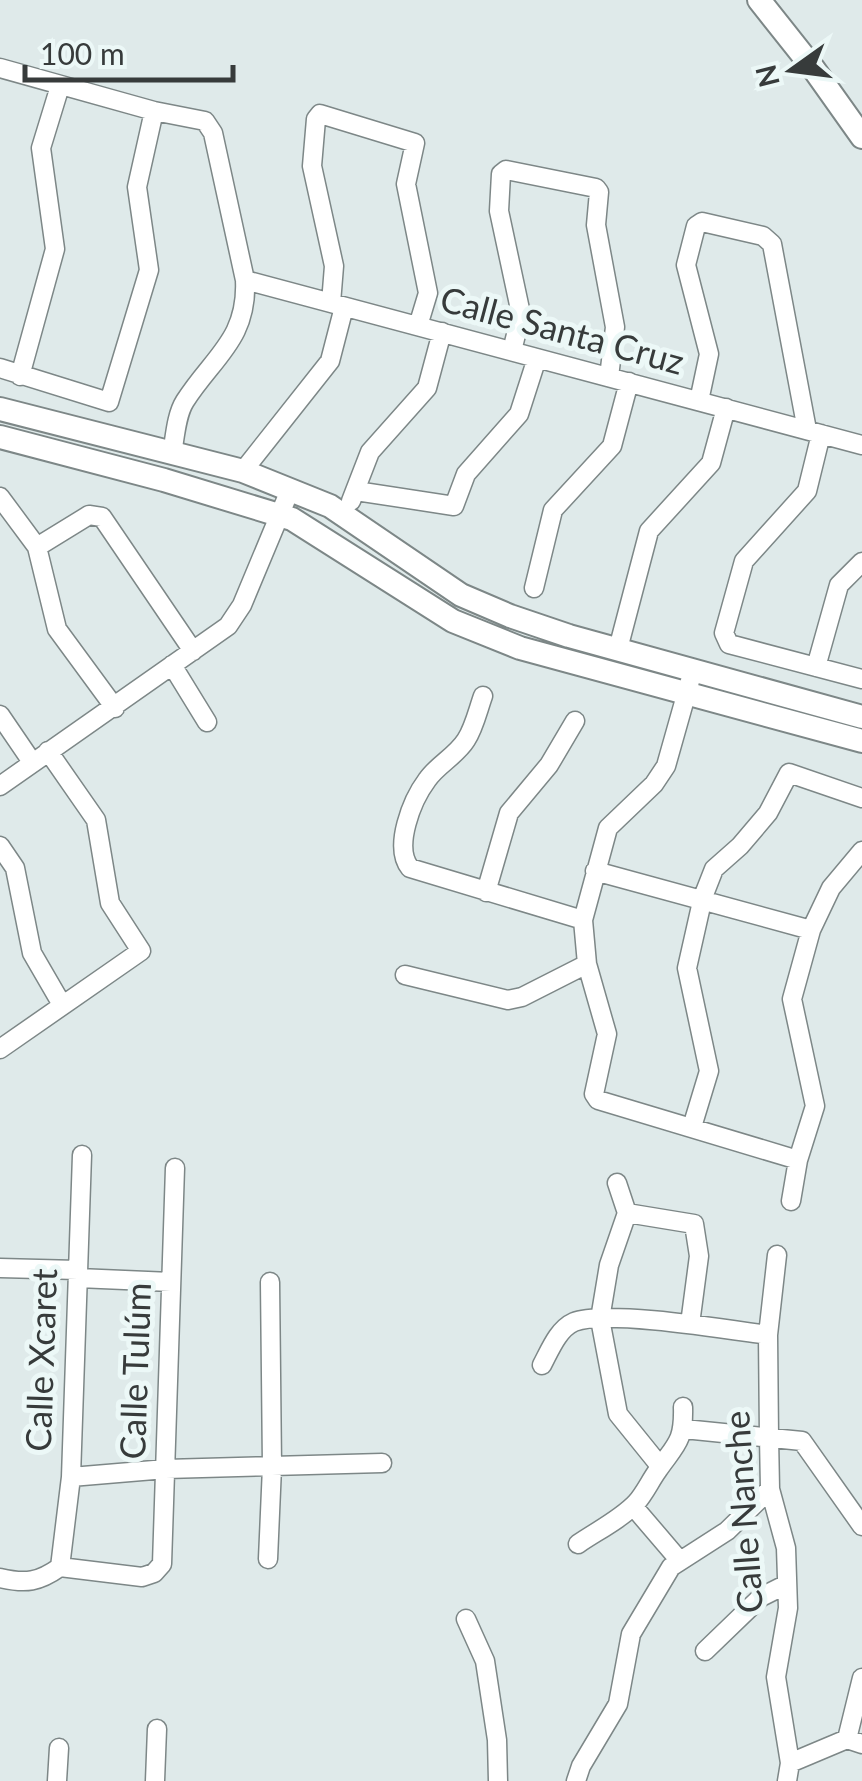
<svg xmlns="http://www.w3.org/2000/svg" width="862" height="1781" font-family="Lato,sans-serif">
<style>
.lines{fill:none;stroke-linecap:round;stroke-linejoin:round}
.street-casing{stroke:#7d8787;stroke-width:21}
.secondary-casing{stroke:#7d8787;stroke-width:26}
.street{stroke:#fff;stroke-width:18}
.secondary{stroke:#fff;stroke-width:22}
.labels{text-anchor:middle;stroke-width:10;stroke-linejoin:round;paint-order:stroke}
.street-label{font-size:35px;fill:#373b3b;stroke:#ecf8f7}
</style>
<rect width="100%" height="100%" fill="#dfeaea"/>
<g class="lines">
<defs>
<path id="street" d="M0,68L154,111L205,121L213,133L245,280C248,339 213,357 185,401C176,415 175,438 172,454
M245,280L862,445
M331,303L334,266L312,166L316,119L320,114L415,143L406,184L428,293L418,326
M512,351L521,314L499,211L501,174L506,170L596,188L599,192L596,225L615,327L609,377
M0,368L109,402L149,270L137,187L154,111
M20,376L55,249L41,148L60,86
M699,401L709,354L686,265L696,226L702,222L763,236L772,244L807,430
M821,434L807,491L744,561L724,633L729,644L862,679
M243,471L330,361L344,307
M356,491L454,506L466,474L519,414L537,358
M0,497L37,547L57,629L115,708
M351,501L370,452L427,388L442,332
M37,547L89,515L102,517L193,651
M534,588L553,510L612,446L629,382
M618,649L649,531L711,463L726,408
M172,665L207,722
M816,667L839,585L862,562
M690,681L666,766L654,784L608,828L583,920L587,964L607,1034L594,1094L598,1100L798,1160
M483,696C478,710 474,728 466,740C456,756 437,765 427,780C412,800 393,847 410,868L583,920
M0,715L32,762
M0,786L228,626L242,605L290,490
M0,846L15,868L32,953L61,1003
M595,871L811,930
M486,892L509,813L549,765L575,721
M405,975L508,1000L522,997L587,964
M0,1049L141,951L110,903L96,820L48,751
M692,1127L709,1071L687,968L703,897L714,869L740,846L768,813L789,773L862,798
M617,1183L627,1213
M791,1201L798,1160L815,1106L792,999L811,930L831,888L862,851
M627,1213L609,1265L600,1319L618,1414L660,1466
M627,1213L694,1224L699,1256L690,1324
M777,1255L768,1335L769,1437L770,1489L786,1548L788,1608L776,1677L790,1763L787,1781
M0,1268L78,1270
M78,1278L171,1282
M542,1365C550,1350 558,1329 574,1322C605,1309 731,1330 768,1335
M684,1429L802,1441L862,1526
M71,1477L166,1469L382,1463
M633,1506L680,1561
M578,1544C597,1531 621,1519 636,1503C645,1493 650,1481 658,1470C676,1444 684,1442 683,1407
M268,1559L272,1467L270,1282
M60,1567L71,1477L82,1155
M0,1578C26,1584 39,1582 60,1567L142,1577L154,1573L162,1564L175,1168
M466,1619L485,1661L497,1740L498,1781
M705,1651L761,1597L787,1584
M847,1739L862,1678
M790,1763L847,1739L862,1744
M57,1781L59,1748
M155,1781L157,1729
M576,1781L581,1766L618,1704L631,1634L671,1567L727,1531L770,1489"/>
<path id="secondary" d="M759,0L813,68L862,137
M0,409L243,471L330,506L461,595L510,616L569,636L862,717
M0,437L164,480L292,519L453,621L520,648L862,741"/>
</defs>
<use href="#street" class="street-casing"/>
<use href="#secondary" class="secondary-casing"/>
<use href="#street" class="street"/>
<use href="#secondary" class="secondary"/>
</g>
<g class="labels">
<g class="street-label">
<text transform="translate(562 331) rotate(15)" y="12">Calle Santa Cruz</text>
<text transform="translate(42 1360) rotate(-88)" y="12">Calle Xcaret</text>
<text transform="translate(136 1371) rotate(-88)" y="12">Calle Tulúm</text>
<text transform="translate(744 1512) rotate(-94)" y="12">Calle Nanche</text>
</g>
</g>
<g transform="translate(792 70) rotate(256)" stroke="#ecf8f7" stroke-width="8" paint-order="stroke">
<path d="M0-8L18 38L0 25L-18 38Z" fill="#373b3b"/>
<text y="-15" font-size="28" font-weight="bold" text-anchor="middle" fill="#373b3b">N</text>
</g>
<path d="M25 65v15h208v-15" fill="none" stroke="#373b3b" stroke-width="5"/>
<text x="40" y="65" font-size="30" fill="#373b3b" stroke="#ecf8f7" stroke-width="8" paint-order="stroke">100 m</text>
</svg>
